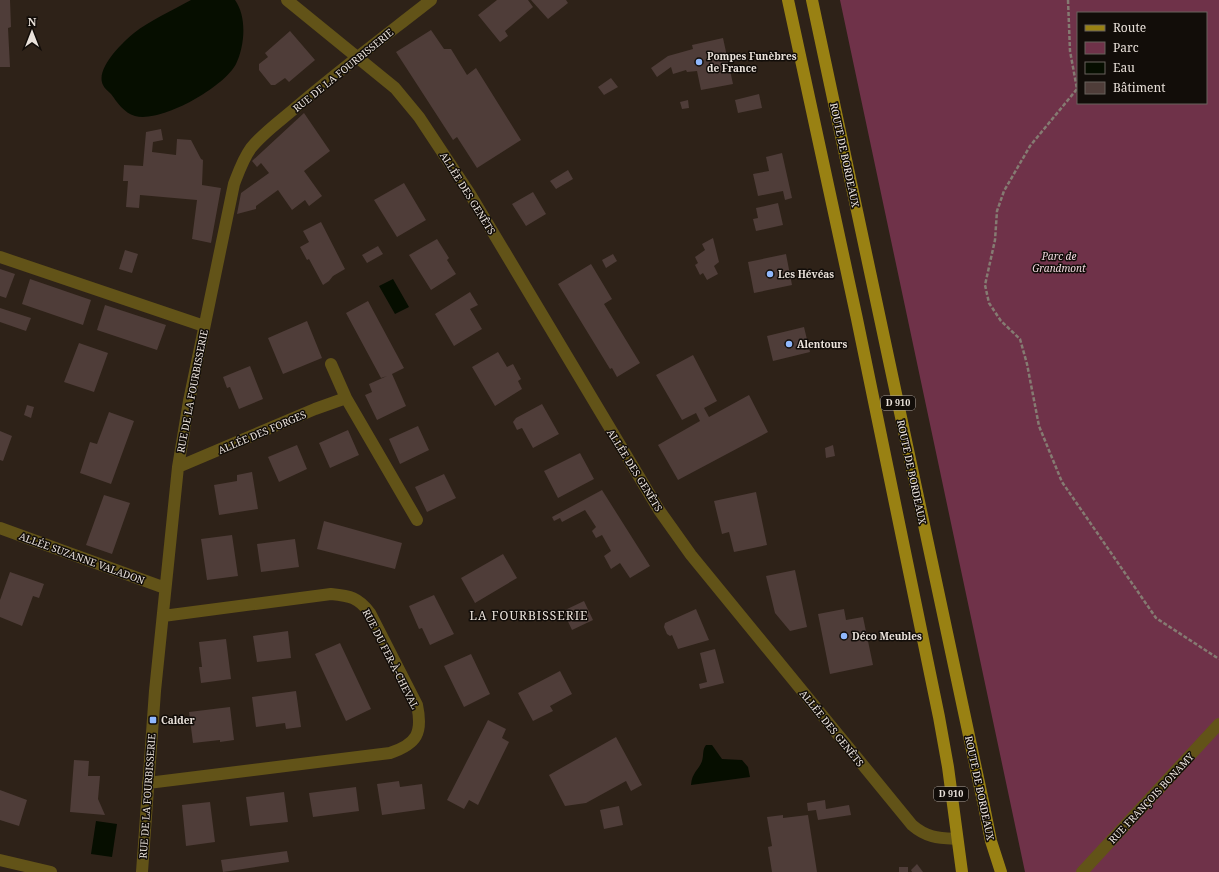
<svg xmlns="http://www.w3.org/2000/svg" width="1219" height="872" font-family="'Noto Serif',serif">
<style>
.green{fill:#6f3249;fill-rule:evenodd}
.water{fill:#060e00}
.building{fill:#4f3d39}
.lines{fill:none;stroke-linecap:round;stroke-linejoin:round}
.path{stroke:#857b72;stroke-width:2.5;stroke-dasharray:4 2;stroke-linecap:butt}
.minor{stroke:#625318;stroke-width:12}
.major{stroke:#998113;stroke-width:12}
.poi-dot{fill:#90b8fd;stroke:#120d09;stroke-width:1.5}
.labels{text-anchor:middle;stroke-width:3;stroke-linejoin:round;paint-order:stroke}
.shield{fill:#120d09;stroke:#a9a29c;stroke-width:1}
.shield-label{font-size:9px;font-weight:bold;fill:#eae2db}
.poi-label{font-size:10px;font-weight:bold;fill:#eae2db;stroke:#120d09;text-anchor:start}
.street-label{font-size:10px;fill:#eae2db;stroke:#120d09}
.park-label{font-size:10px;font-style:italic;fill:#efd6dd;stroke:#120d09}
.quarter-label{font-size:12px;letter-spacing:1px;fill:#eae2db;stroke:#120d09}
</style>
<rect width="100%" height="100%" fill="#2e2218"/>
<path class="green" d="M840,0H1219V872H1025ZM1078,13H1206V103H1078Z"/>
<path class="water" d="M191,0H235C247,17 245,45 236,64C224,87 162,123 135,116C124,113 117,102 111,94C108,91 104,88 103,85C95,69 122,43 134,33C149,21 173,10 191,0Z
M393,279L409,307L395,314L379,286Z
M706,745H712L722,759L742,760L748,767L750,777L691,785C692,772 699,770 702,761C704,755 702,750 706,745Z
M96,821L117,824L112,857L91,854Z"/>
<path class="building" d="M0,0H10L11,27L8,28L10,67H0Z
M497,0H528L533,7L505,31L508,36L500,42L478,15Z
M531,0H566L568,3L548,19Z
M431,30L444,49H451L467,75L476,68L521,140L477,168L457,137L453,140L396,52Z
M290,31L315,60L289,82L285,78L275,85H271L259,70V64L268,57L265,53Z
M723,38L733,84L701,90L697,71L687,72L686,70L673,74L671,67L657,77L651,68L668,56L693,49L692,45Z
M611,78L618,87L604,95L598,87Z
M759,94L762,108L738,113L735,100Z
M688,100L689,108L682,109L680,102Z
M304,113L330,151L304,171L322,196L309,206L305,200L292,210L278,190L256,206V209L237,214L241,193L269,173L261,163L257,167L252,161Z
M161,129L163,140L153,142L152,152L176,155L177,139L191,140L201,159L203,160L202,185L221,188L211,243L192,239L197,200L140,195L139,208L126,207L128,181H123L124,165L143,166L146,132Z
M782,153L792,198L785,200L783,191L758,196L753,174L769,171L766,157Z
M568,170L573,179L556,189L550,181Z
M404,183L426,220L397,237L374,200Z
M533,192L546,214L526,226L512,204Z
M778,203L783,225L756,231L753,219L758,218L756,208Z
M321,222L345,269L333,276L329,281L323,285L309,259L307,260L300,247L309,242L303,231Z
M713,238L719,262L714,266L718,274L707,280L703,273L700,275L695,265L698,263L695,257L705,250L702,244Z
M437,239L449,258L447,260L456,274L431,290L409,255Z
M378,246L383,254L367,263L362,255Z
M125,250L138,254L132,273L119,269Z
M613,254L617,261L606,268L602,260Z
M786,254L792,285L754,293L748,262Z
M591,264L612,299L604,304L640,363L617,377L612,368L610,369L558,284Z
M0,269L15,274L6,298L0,296Z
M30,279L91,300L83,325L22,304Z
M470,292L478,305L470,309L482,329L454,346L435,314Z
M368,301L404,368L392,374L406,406L377,420L365,395L372,392L369,384L387,376L381,378L346,313Z
M105,305L166,325L157,350L97,330Z
M0,308L31,318L26,331L0,322Z
M307,321L322,358L283,374L268,338Z
M804,327L810,352L773,361L767,336Z
M79,343L108,353L94,392L64,382Z
M498,352L507,367L513,364L521,379L518,381L522,389L495,406L472,367Z
M693,355L717,401L704,408L709,417L749,395L768,432L678,480L658,445L700,421L696,413L682,420L656,375Z
M250,366L263,399L239,409L230,387L227,388L223,377Z
M542,404L559,434L533,448L522,428L517,430L513,422L516,418Z
M27,405L34,407L31,418L24,415Z
M109,412L134,421L111,484L80,473L90,442L97,444Z
M418,426L429,450L400,464L389,439Z
M348,430L359,455L330,468L319,443Z
M0,431L12,436L3,461L0,460Z
M297,445L307,469L279,482L268,457Z
M833,445L835,456L826,458L825,448Z
M580,453L594,479L558,498L544,471Z
M252,472L258,509L219,515L214,485L237,481V475Z
M444,474L456,498L427,512L415,487Z
M602,490L650,566L630,578L620,563L611,569L604,556L611,551L602,535L596,538L592,531L596,527L585,510L562,522L560,518L554,521L552,517Z
M756,492L767,545L734,552L729,532L722,534L714,501Z
M104,495L130,503L112,554L86,545Z
M324,521L402,543L395,569L317,549Z
M232,535L238,576L207,580L201,539Z
M295,539L299,567L261,572L257,544Z
M503,554L517,578L475,603L461,578Z
M795,570L807,627L790,631L775,613L766,576Z
M10,572L44,584L39,598L33,596L22,626L0,617V600Z
M434,595L454,634L430,645L422,628L419,629L409,606Z
M584,601L593,620L572,630L563,611Z
M696,609L709,640L678,649L672,635L670,636L667,634L664,627L665,623Z
M844,609L846,620L863,617L873,665L830,674L818,614Z
M288,631L291,658L257,662L253,636Z
M226,639L231,679L201,683L199,667H202L199,642Z
M340,643L371,709L346,721L315,654Z
M715,649L724,683L700,689L699,684L707,682L700,653Z
M471,654L490,694L464,707L444,666Z
M560,671L572,694L550,706L553,711L533,721L518,693Z
M296,691L301,727L286,729L285,723L256,727L252,697Z
M230,707L234,740L220,742V740L193,743L189,712Z
M488,720L506,729L502,738L509,742L478,805L469,800L464,809L447,800Z
M616,737L642,785L631,791L626,781L586,803L565,806L549,775Z
M74,760L89,761L88,776H100L98,799L105,815L70,812Z
M399,781L400,787L422,784L425,809L382,815L377,784Z
M356,787L359,811L313,817L309,793Z
M0,790L27,800L19,826L0,820Z
M284,792L288,822L250,826L246,797Z
M825,800L826,809L849,805L851,815L818,820L816,810L808,811L807,803Z
M210,802L215,842L186,846L182,805Z
M619,806L623,825L604,829L600,810Z
M783,815V818L808,815L817,872H772L768,847L772,846L767,817Z
M287,851L289,862L223,872L221,860Z
M917,864L923,872H912L911,870Z
M899,867H908V872H899Z"/>
<g class="lines">
<path class="path" d="M1068,0L1070,51L1077,89L1030,146L1004,191L997,211L995,240L985,285L989,303L1001,321L1020,339L1027,364L1039,426L1062,482L1156,618L1219,659"/>
<path class="minor" d="M287,0L395,88L419,117L470,194L659,510L691,555L912,825C927,838 939,838 957,839
M0,257L204,326
M331,364L346,398
M178,467L315,409L346,398L417,520
M0,528L165,588
M148,783L390,753C417,744 423,733 417,705L370,613C358,597 350,596 331,594L163,616
M0,860L51,872
M142,872L155,691L178,467L189,401L234,184C239,171 243,159 251,148C263,133 280,121 294,109C338,71 385,36 431,0
M1082,872L1219,724"/>
<path class="major" d="M788,0L857,319L939,717L948,767L962,872
M812,0L984,806L991,841L1001,872"/>
</g>
<g class="poi-dot">
<circle cx="699" cy="62" r="4"/>
<circle cx="770" cy="274" r="4"/>
<circle cx="789" cy="344" r="4"/>
<circle cx="844" cy="636" r="4"/>
<rect x="149" y="716" width="8" height="8" rx="2"/>
</g>
<g class="labels">
<g class="shield">
<rect x="881" y="396" width="34" height="14" rx="3"/>
<rect x="934" y="787" width="34" height="14" rx="3"/>
</g>
<g class="shield-label">
<text x="898" y="406">D 910</text>
<text x="951" y="797">D 910</text>
</g>
<g class="poi-label">
<text x="707" y="60">Pompes Funèbres<tspan x="707" dy="12">de France</tspan></text>
<text x="778" y="278">Les Hévéas</text>
<text x="797" y="348">Alentours</text>
<text x="852" y="640">Déco Meubles</text>
<text x="161" y="724">Calder</text>
</g>
<g class="street-label">
<text transform="translate(343 70) rotate(-39)" y="4">RUE DE LA FOURBISSERIE</text>
<text transform="translate(845 155) rotate(78)" y="4">ROUTE DE BORDEAUX</text>
<text transform="translate(468 193) rotate(58)" y="4">ALLÉE DES GENÊTS</text>
<text transform="translate(192 391) rotate(-79)" y="4">RUE DE LA FOURBISSERIE</text>
<text transform="translate(262 432) rotate(-23)" y="4">ALLÉE DES FORGES</text>
<text transform="translate(635 470) rotate(58)" y="4">ALLÉE DES GENÊTS</text>
<text transform="translate(912 472) rotate(78)" y="4">ROUTE DE BORDEAUX</text>
<text transform="translate(82 558) rotate(20)" y="4">ALLÉE SUZANNE VALADON</text>
<text transform="translate(391 659) rotate(63)" y="4">RUE DU FER-À-CHEVAL</text>
<text transform="translate(832 728) rotate(51)" y="4">ALLÉE DES GENÊTS</text>
<text transform="translate(980 788) rotate(78)" y="4">ROUTE DE BORDEAUX</text>
<text transform="translate(147 796) rotate(-86)" y="4">RUE DE LA FOURBISSERIE</text>
<text transform="translate(1151 798) rotate(-47)" y="4">RUE FRANÇOIS BONAMY</text>
</g>
<g class="park-label">
<text x="1059" y="260">Parc de<tspan x="1059" dy="12">Grandmont</tspan></text>
</g>
<g class="quarter-label">
<text x="529" y="620">LA FOURBISSERIE</text>
</g>
</g>
<rect x="1077" y="12" width="130" height="92" fill="#120d09" stroke="#68625d"/>
<rect x="1085" y="25" width="20" height="6" fill="#998113" stroke="#68625d"/>
<text x="1113" y="32" font-size="12" fill="#eae2db">Route</text>
<rect x="1085" y="42" width="20" height="12" fill="#6f3249" stroke="#68625d"/>
<text x="1113" y="52" font-size="12" fill="#eae2db">Parc</text>
<rect x="1085" y="62" width="20" height="12" fill="#060e00" stroke="#68625d"/>
<text x="1113" y="72" font-size="12" fill="#eae2db">Eau</text>
<rect x="1085" y="82" width="20" height="12" fill="#4f3d39" stroke="#68625d"/>
<text x="1113" y="92" font-size="12" fill="#eae2db">Bâtiment</text>
<g transform="translate(32 32)" stroke="#120d09" stroke-width="3" paint-order="stroke">
<path d="M0-3L7 15L0 10L-7 15Z" fill="#eae2db"/>
<text y="-6" font-size="11" font-weight="bold" text-anchor="middle" fill="#eae2db">N</text>
</g>
</svg>
